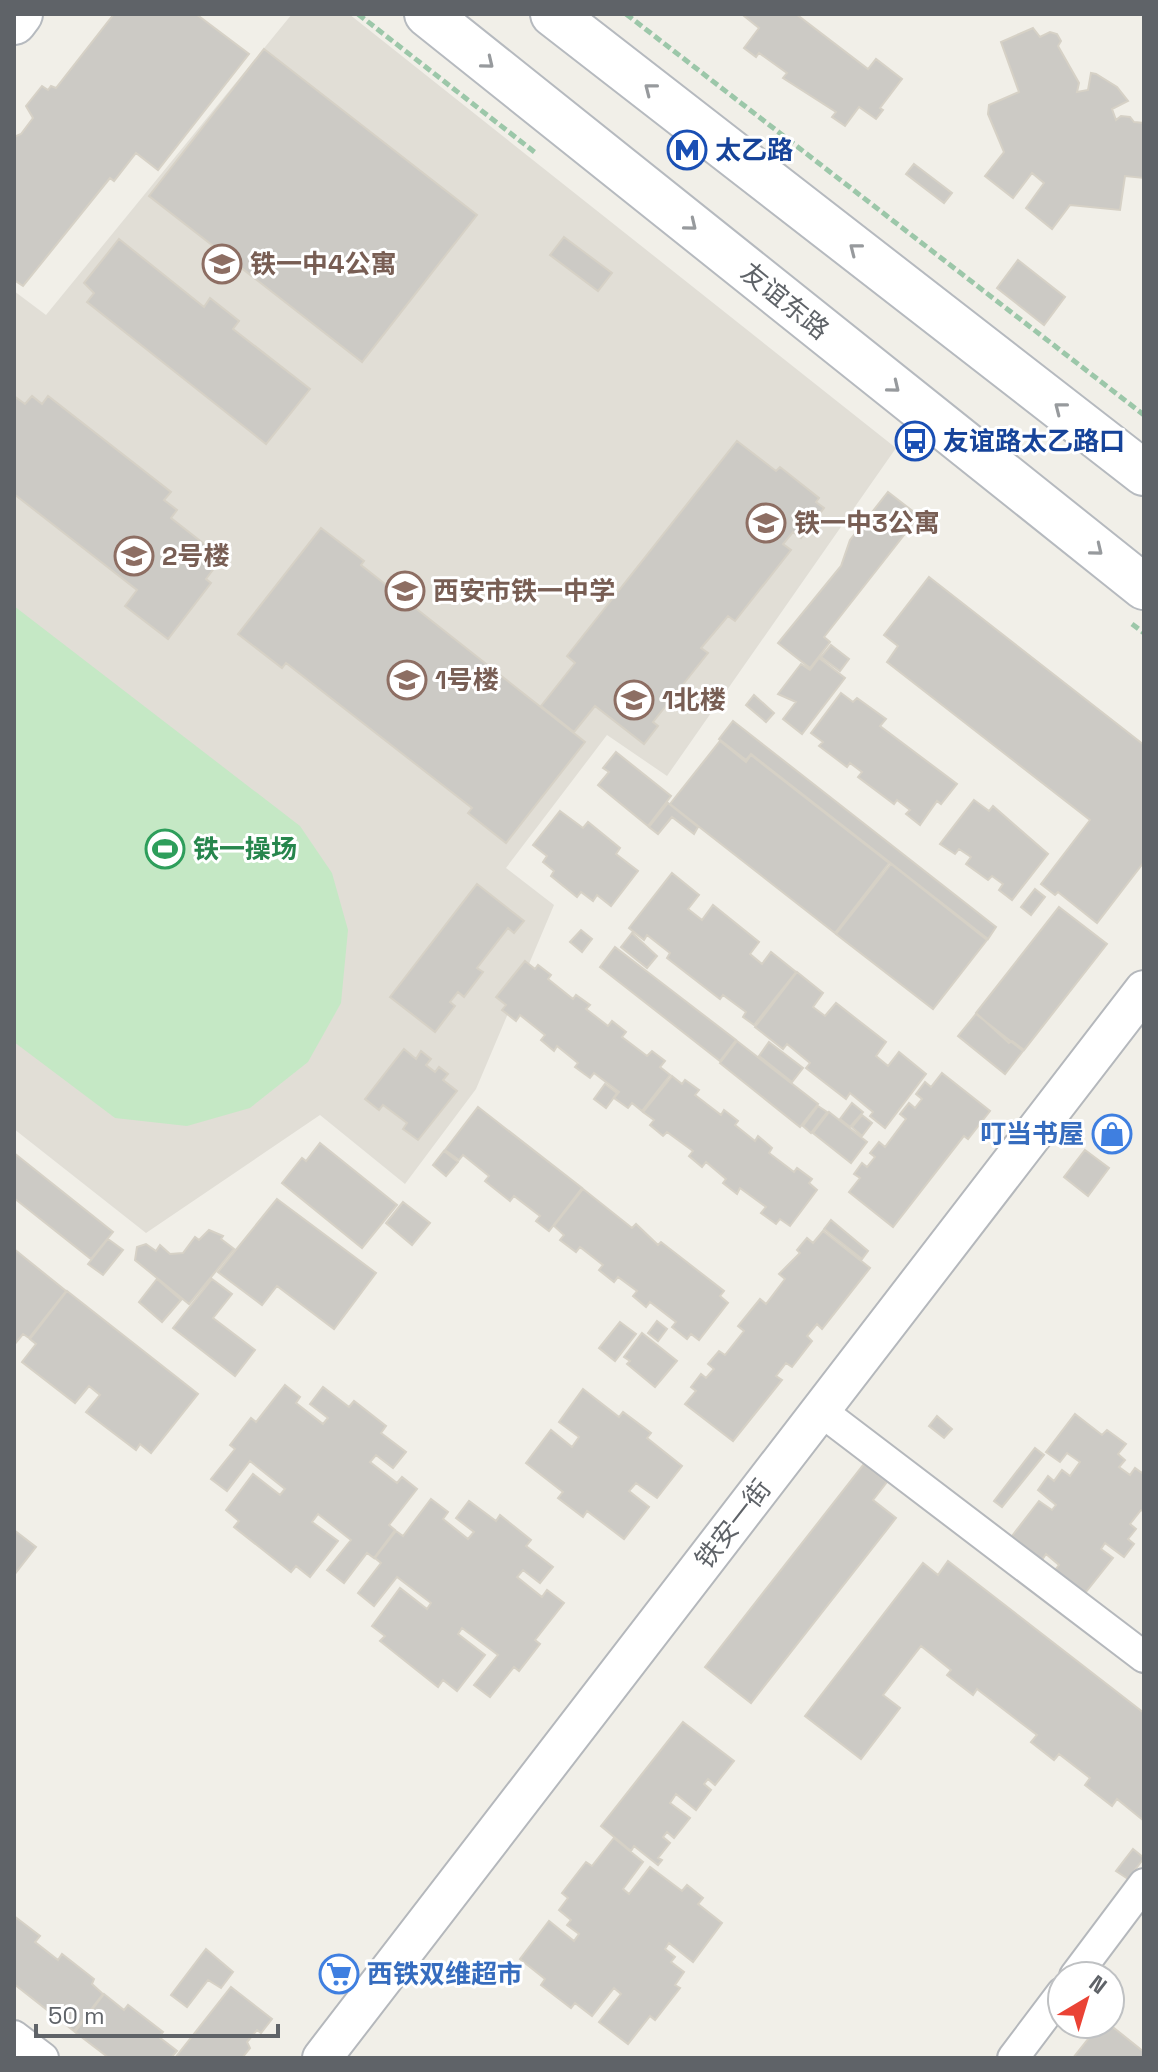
<svg xmlns="http://www.w3.org/2000/svg" width="1158" height="2072" font-family="'Space Grotesk','Noto Sans SC',sans-serif">
<style>
.education{fill:#e1ded6}
.green{fill:#c5e8c5}
.building{fill:#cccac5;stroke:#d6d1c6;stroke-width:2}
.lines{fill:none;stroke-linecap:round;stroke-linejoin:round}
.minor-casing{stroke:#b5b8bc;stroke-width:34}
.tertiary-casing{stroke:#b5b8bc;stroke-width:42}
.secondary-casing{stroke:#b6babf;stroke-width:48}
.path{stroke:#9cc7a9;stroke-width:5;stroke-dasharray:8 4;stroke-linecap:butt}
.minor{stroke:#fff;stroke-width:30}
.tertiary{stroke:#fff;stroke-width:38}
.secondary{stroke:#fff;stroke-width:44}
.oneway{stroke:#979a9d}
.labels{text-anchor:middle;stroke-width:6;stroke-linejoin:round;paint-order:stroke}
.transit-label{font-size:26px;font-weight:bold;fill:#164399;stroke:#fff;text-anchor:start}
.education-label{font-size:26px;font-weight:bold;fill:#785e54;stroke:#fff;text-anchor:start}
.street-label{font-size:26px;fill:#5f6368;stroke:#fff}
.leisure-label{font-size:26px;font-weight:bold;fill:#27864d;stroke:#fff;text-anchor:start}
.shop-label{font-size:26px;font-weight:bold;fill:#366cbe;stroke:#fff;text-anchor:end}
</style>
<rect width="100%" height="100%" fill="#f1efe8"/>
<path class="education" d="M292,14H349L896,448L667,776L607,735L506,868L554,905L476,1089L405,1184L320,1115L146,1233L14,1129V291L46,315Z"/>
<path class="green" d="M14,606L300,826L332,873L348,930L341,1003L308,1062L250,1108L187,1126L115,1118L14,1042Z"/>
<path class="building" d="M114,14H196L249,54L158,170L136,153L114,181L110,178L23,286L14,280V137L21,134L33,118L26,106L42,86L48,90L51,86L56,88Z
M746,14H796L868,69L876,59L902,79L880,108L883,110L876,119L859,107L845,126L832,117L836,112L783,78L787,73L759,53L756,57L744,48L759,28L744,16Z
M1033,28L1040,37L1050,32L1057,34L1061,41L1058,46L1079,83L1077,92L1088,90L1091,73L1096,74L1117,87L1128,101L1112,109L1116,120L1121,116L1130,117L1134,122L1144,123V178L1125,176L1120,210L1070,205L1052,229L1026,208L1044,183L1032,173L1013,198L985,176L1004,152L988,114L989,105L1019,92L1001,42Z
M264,49L477,215L362,362L149,196Z
M914,164L952,193L944,203L906,174Z
M564,237L612,273L598,291L550,255Z
M119,239L204,307L210,298L239,321L233,329L310,389L266,444L87,302L94,293L84,283Z
M1018,260L1065,297L1044,325L997,288Z
M14,396L25,404L32,396L42,404L48,396L171,492L164,500L177,510L171,518L222,558L206,579L211,583L168,639L125,606L137,590L14,494Z
M737,441L776,471L780,467L819,498L816,502L824,508L801,538L793,532L783,544L791,550L735,621L728,616L701,648L708,653L653,722L658,726L644,744L595,706L574,732L541,706L575,663L567,656Z
M888,492L919,516L824,637L830,642L810,668L778,643L841,566L850,540Z
M321,528L364,561L361,565L585,742L506,843L468,813L472,808L286,663L282,668L238,634Z
M929,577L1144,745V862L1097,923L1058,892L1055,895L1041,884L1090,820L887,662L898,646L884,635Z
M831,645L849,659L840,671L821,657Z
M819,658L845,678L802,734L783,719L796,702L778,694L801,664L810,670Z
M841,693L853,702L857,698L886,719L880,726L957,784L941,804L937,801L920,825L906,814L910,810L897,800L894,804L858,777L862,772L850,763L847,767L819,746L823,742L811,733Z
M754,695L774,713L766,722L746,705Z
M733,721L996,927L988,939L751,754L746,760L719,739Z
M720,741L746,762L751,755L889,863L835,933L670,804Z
M616,752L671,796L648,826L598,785L609,772L603,768Z
M974,800L989,811L993,806L1048,854L1012,900L999,890L1003,884L992,876L988,880L966,864L971,857L959,849L955,854L940,844Z
M668,803L698,827L694,834L672,817L658,834L649,827Z
M560,811L583,828L588,822L620,848L616,854L638,871L611,906L597,895L593,901L581,892L577,897L551,876L554,871L543,862L547,856L533,845Z
M891,864L987,940L933,1009L836,934Z
M672,873L699,895L688,909L702,920L713,905L759,942L750,954L762,964L771,952L796,972L754,1025L743,1017L746,1012L723,995L720,999L667,958L670,953L647,935L644,940L629,928Z
M477,884L524,921L514,933L508,928L477,968L483,972L464,997L458,992L450,1002L455,1006L435,1032L390,997Z
M1035,889L1045,897L1031,915L1021,907Z
M1059,907L1107,944L1024,1050L1012,1041L1009,1043L976,1013Z
M581,930L592,939L582,952L570,942Z
M632,933L657,956L647,968L621,947Z
M615,947L736,1040L720,1061L600,967Z
M525,961L535,969L538,965L551,975L548,979L573,999L576,995L590,1005L586,1009L608,1026L612,1021L626,1032L622,1037L647,1056L652,1051L665,1061L660,1067L670,1075L642,1111L632,1103L628,1108L614,1098L619,1092L594,1073L590,1078L575,1067L578,1063L557,1046L554,1051L541,1040L545,1035L520,1015L516,1021L502,1010L506,1005L496,997Z
M797,972L823,993L813,1007L825,1016L836,1003L886,1042L876,1056L888,1066L899,1052L926,1074L885,1128L870,1116L873,1112L850,1093L846,1099L806,1068L810,1063L787,1044L783,1049L755,1027Z
M976,1014L1023,1051L1005,1074L958,1036Z
M737,1041L818,1104L800,1127L720,1063Z
M769,1042L803,1068L792,1082L759,1056Z
M404,1049L416,1059L421,1051L431,1059L426,1065L435,1072L439,1067L448,1074L443,1080L457,1091L418,1140L403,1129L407,1123L383,1105L379,1110L365,1099Z
M942,1073L990,1111L968,1139L964,1136L893,1227L849,1192L860,1178L854,1174L862,1163L867,1167L875,1157L870,1153L879,1142L885,1147L906,1119L900,1114L909,1103L915,1108L922,1099L916,1094L925,1082L931,1087Z
M672,1076L682,1084L685,1080L699,1090L695,1095L721,1115L724,1110L738,1121L735,1125L755,1141L758,1136L772,1148L769,1153L794,1172L797,1168L812,1179L809,1183L817,1190L790,1226L780,1219L776,1224L761,1213L766,1207L740,1188L737,1194L723,1183L726,1179L706,1162L702,1167L689,1156L693,1151L667,1132L663,1136L650,1125L654,1120L643,1112Z
M605,1084L617,1093L606,1108L594,1099Z
M852,1103L863,1112L850,1127L840,1119Z
M818,1106L827,1112L811,1133L803,1126Z
M478,1107L582,1188L549,1231L536,1221L540,1216L514,1196L510,1201L485,1181L489,1176L463,1155L459,1160L445,1150Z
M829,1112L867,1142L851,1163L813,1133Z
M862,1115L872,1123L862,1136L852,1127Z
M320,1143L397,1205L362,1248L282,1183L302,1158L306,1161Z
M1085,1150L1109,1168L1088,1196L1064,1177Z
M444,1151L458,1162L446,1176L433,1165Z
M14,1153L113,1232L91,1259L14,1198Z
M583,1189L632,1228L636,1224L658,1245L661,1242L724,1291L720,1296L728,1303L699,1340L691,1334L687,1339L672,1327L676,1322L650,1302L646,1307L633,1296L637,1291L618,1277L614,1282L599,1270L603,1265L580,1247L576,1252L560,1240L564,1235L554,1226Z
M277,1199L376,1273L334,1329L277,1286L262,1305L218,1272Z
M403,1202L430,1223L412,1245L386,1223Z
M831,1220L868,1251L862,1259L824,1229Z
M209,1230L223,1236L221,1239L234,1249L189,1304L135,1260L137,1247L146,1244L156,1251L160,1245L170,1254L183,1253L195,1237L199,1240Z
M823,1231L870,1268L822,1329L817,1324L807,1336L812,1341L792,1367L786,1363L776,1376L782,1380L733,1441L685,1404L696,1391L691,1387L701,1374L706,1378L714,1369L708,1364L719,1351L725,1355L744,1331L738,1326L760,1299L766,1304L785,1279L779,1274L800,1253L797,1250L807,1238L813,1243Z
M108,1239L123,1250L103,1275L88,1264Z
M14,1249L66,1291L29,1338L23,1334L14,1345Z
M157,1279L181,1300L162,1322L139,1302Z
M212,1279L232,1294L213,1318L255,1350L235,1376L173,1328Z
M67,1291L198,1394L151,1453L140,1444L136,1450L86,1412L100,1395L89,1386L75,1403L22,1362L36,1344L30,1339Z
M657,1321L667,1329L658,1341L648,1333Z
M620,1322L636,1334L615,1361L599,1348Z
M642,1333L677,1361L655,1387L627,1364L630,1361L624,1357Z
M285,1385L300,1397L296,1403L323,1424L328,1418L310,1404L323,1387L349,1407L354,1401L386,1426L381,1433L406,1452L393,1468L376,1455L370,1462L397,1483L402,1477L417,1489L389,1525L395,1530L374,1558L367,1553L344,1583L327,1570L351,1540L318,1514L312,1522L338,1541L310,1577L296,1566L291,1572L234,1527L239,1521L226,1510L253,1474L280,1495L285,1489L250,1461L227,1491L211,1479L235,1449L230,1445L251,1418L256,1422Z
M583,1389L619,1417L623,1412L651,1433L647,1438L682,1466L657,1498L636,1483L629,1491L649,1507L624,1539L587,1511L583,1517L558,1498L563,1492L526,1463L551,1430L572,1447L579,1437L559,1422Z
M1075,1414L1102,1435L1107,1430L1126,1444L1118,1454L1125,1460L1119,1467L1130,1475L1135,1468L1142,1473L1144,1470V1512L1141,1510L1130,1524L1136,1529L1128,1539L1134,1544L1124,1557L1105,1543L1101,1549L1113,1558L1085,1593L1055,1570L1059,1565L1046,1554L1042,1560L1012,1536L1039,1501L1052,1510L1056,1505L1038,1490L1048,1476L1054,1481L1062,1470L1070,1476L1080,1462L1067,1453L1060,1462L1046,1452Z
M937,1416L952,1429L944,1438L929,1426Z
M1035,1448L1044,1455L1002,1507L994,1501Z
M864,1464L887,1482L873,1500L896,1518L751,1703L705,1667Z
M431,1499L448,1512L443,1519L468,1539L474,1532L456,1518L469,1501L496,1521L500,1515L531,1540L526,1546L553,1567L540,1583L523,1570L517,1577L542,1597L547,1590L564,1603L535,1640L540,1644L519,1671L514,1667L490,1697L474,1685L498,1655L462,1628L458,1634L485,1655L457,1691L443,1680L438,1687L380,1641L385,1636L372,1626L400,1588L427,1609L431,1603L397,1577L374,1606L358,1593L381,1563L375,1558L396,1531L403,1536Z
M14,1530L36,1547L14,1575Z
M948,1561L1144,1713V1821L1117,1799L1112,1806L1085,1785L1090,1778L1059,1754L1054,1760L1031,1742L1037,1735L977,1689L973,1695L947,1675L951,1670L921,1646L883,1695L900,1708L861,1759L805,1716L923,1563L938,1575Z
M683,1722L734,1761L715,1785L708,1779L704,1784L711,1790L696,1810L676,1794L670,1803L690,1818L674,1838L667,1832L663,1837L670,1843L658,1858L662,1860L658,1865L634,1846L631,1851L601,1826Z
M614,1838L643,1862L623,1889L629,1894L650,1867L682,1891L687,1885L703,1898L698,1904L722,1923L693,1962L669,1943L665,1949L675,1957L671,1962L684,1972L675,1985L680,1988L655,2020L650,2016L628,2044L599,2022L621,1994L614,1988L592,2016L575,2003L571,2008L541,1985L545,1979L520,1959L549,1921L574,1941L579,1934L567,1925L571,1920L559,1910L568,1898L562,1893L586,1862L592,1866Z
M1133,1849L1144,1858L1128,1879L1116,1871Z
M14,1916L40,1936L35,1942L58,1960L62,1954L94,1979L92,1984L103,1994L74,2031L14,1984Z
M206,1949L233,1972L221,1988L208,1980L187,2007L171,1995Z
M231,1987L272,2019L261,2033L257,2030L247,2042L250,2048L242,2058H175Z
M104,1994L124,2010L128,2005L163,2032L159,2037L177,2051L171,2058H109L75,2032Z
M1100,2024H1109L1144,2052V2058H1073Z"/>
<g class="lines">
<defs>
<path id="minor" d="M821,1411L1144,1657
M1075,1976L1144,1884
M14,2036L43,2058
M1013,2058L1062,1993"/>
<path id="tertiary" d="M322,2058L1144,990"/>
<path id="secondary" d="M427,14L1144,587
M553,14L1144,473
M14,22L20,14"/>
</defs>
<use href="#minor" class="minor-casing"/>
<use href="#tertiary" class="tertiary-casing"/>
<use href="#secondary" class="secondary-casing"/>
<path class="path" d="M358,14L537,154
M626,14L1144,415
M1132,624L1144,633"/>
<use href="#minor" class="minor"/>
<use href="#tertiary" class="tertiary"/>
<use href="#secondary" class="secondary"/>
</g>
<defs><path id="oneway-chevron" d="M-2-3.5L2.5 0L-2 3.5" fill="none" stroke-width="1.6" stroke-linecap="round" stroke-linejoin="round" transform="scale(2)"/></defs>
<g class="oneway">
<use href="#oneway-chevron" transform="translate(488 63) rotate(39)"/>
<use href="#oneway-chevron" transform="translate(650 89) rotate(-142)"/>
<use href="#oneway-chevron" transform="translate(691 225) rotate(39)"/>
<use href="#oneway-chevron" transform="translate(855 249) rotate(-142)"/>
<use href="#oneway-chevron" transform="translate(894 387) rotate(39)"/>
<use href="#oneway-chevron" transform="translate(1060 408) rotate(-142)"/>
<use href="#oneway-chevron" transform="translate(1097 550) rotate(39)"/>
</g>
<defs>
<symbol id="metro-ring" viewBox="-11 -11 22 22"><circle r="9.5" fill="#fff" stroke="#1a4fb4" stroke-width="1.5"/><path d="M-5.5 5V-5H-3L0 0L3-5H5.5V5H3V-.5L0 4L-3-.5V5Z" fill="#1a4fb4"/></symbol>
<symbol id="school-ring" viewBox="-11 -11 22 22"><circle r="9.5" fill="#fff" stroke="#8d6e63" stroke-width="1.5"/><path d="M0-5L7-2L0 1L-7-2ZM-4 1L0 2.5L4 1V4Q0 6-4 4Z" fill="#8d6e63"/></symbol>
<symbol id="bus-ring" viewBox="-11 -11 22 22"><circle r="9.5" fill="#fff" stroke="#1a4fb4" stroke-width="1.5"/><path d="M-5-6H5V4H4V6H2V4H-2V6H-4V4H-5ZM-3.5-4V0h7V-4ZM-3.5 1.2v1.5H-2V1.2ZM2 1.2v1.5H3.5V1.2Z" fill="#1a4fb4"/></symbol>
<symbol id="stadium-ring" viewBox="-11 -11 22 22"><circle r="9.5" fill="#fff" stroke="#2e9e5b" stroke-width="1.5"/><path d="M0-5a6.5 5 0 1 0 0 10a6.5 5 0 1 0 0-10ZM-3.5-1.8h7v3.6h-7Z" fill="#2e9e5b"/></symbol>
<symbol id="shop-ring" viewBox="-11 -11 22 22"><circle r="9.5" fill="#fff" stroke="#3f7fe0" stroke-width="1.5"/><path d="M-5-2.5h2.3a2.7 3.5 0 0 1 5.4 0H5L5.5 6h-11ZM-1.5-2.5h3a1.5 2.3 0 0 0-3 0Z" fill="#3f7fe0"/></symbol>
<symbol id="supermarket-ring" viewBox="-11 -11 22 22"><circle r="9.5" fill="#fff" stroke="#3f7fe0" stroke-width="1.5"/><path d="M-6-5.5h2.5l.6 2H6L4.5 2H-2.5L-4.4-4H-6ZM-1.5 3.2a1.3 1.3 0 1 0 .1 0ZM3 3.2a1.3 1.3 0 1 0 .1 0Z" fill="#3f7fe0"/></symbol>
</defs>
<g fill-rule="evenodd">
<use href="#metro-ring" x="665" y="128" width="44" height="44"/>
<use href="#school-ring" x="200" y="242" width="44" height="44"/>
<use href="#bus-ring" x="893" y="419" width="44" height="44"/>
<use href="#school-ring" x="744" y="501" width="44" height="44"/>
<use href="#school-ring" x="112" y="534" width="44" height="44"/>
<use href="#school-ring" x="383" y="569" width="44" height="44"/>
<use href="#school-ring" x="385" y="658" width="44" height="44"/>
<use href="#school-ring" x="612" y="678" width="44" height="44"/>
<use href="#stadium-ring" x="143" y="827" width="44" height="44"/>
<use href="#shop-ring" x="1090" y="1112" width="44" height="44"/>
<use href="#supermarket-ring" x="317" y="1952" width="44" height="44"/>
</g>
<g class="labels">
<g class="transit-label">
<text x="715" y="159">太乙路</text>
<text x="943" y="450">友谊路太乙路口</text>
</g>
<g class="education-label">
<text x="250" y="273">铁一中4公寓</text>
<text x="794" y="532">铁一中3公寓</text>
<text x="162" y="565">2号楼</text>
<text x="433" y="600">西安市铁一中学</text>
<text x="435" y="689">1号楼</text>
<text x="662" y="709">1北楼</text>
</g>
<g class="street-label">
<text transform="translate(785 301) rotate(39)" y="9">友谊东路</text>
<text transform="translate(733 1524) rotate(-52)" y="9">铁安一街</text>
</g>
<g class="leisure-label">
<text x="193" y="858">铁一操场</text>
</g>
<g class="shop-label">
<text x="1084" y="1143">叮当书屋</text>
<text x="367" y="1983" text-anchor="start">西铁双维超市</text>
</g>
</g>
<rect width="1158" height="2072" fill="none" stroke="#5f6368" stroke-width="32"/>
<g transform="translate(1086 2000) rotate(38)"><circle r="38" fill="#ffffff" stroke="#bfc1c3" stroke-width="2"/>
<path d="M0-6L14 30L0 20L-14 30Z" fill="#ea4335"/>
<text y="-12" font-size="22" font-weight="bold" text-anchor="middle" fill="#5f6368">N</text>
</g>
<path d="M36 2024v12h242v-12" fill="none" stroke="#5f6368" stroke-width="4"/>
<text x="48" y="2024" font-size="24" fill="#5f6368" stroke="#ffffff" stroke-width="6" paint-order="stroke">50 m</text>
</svg>
